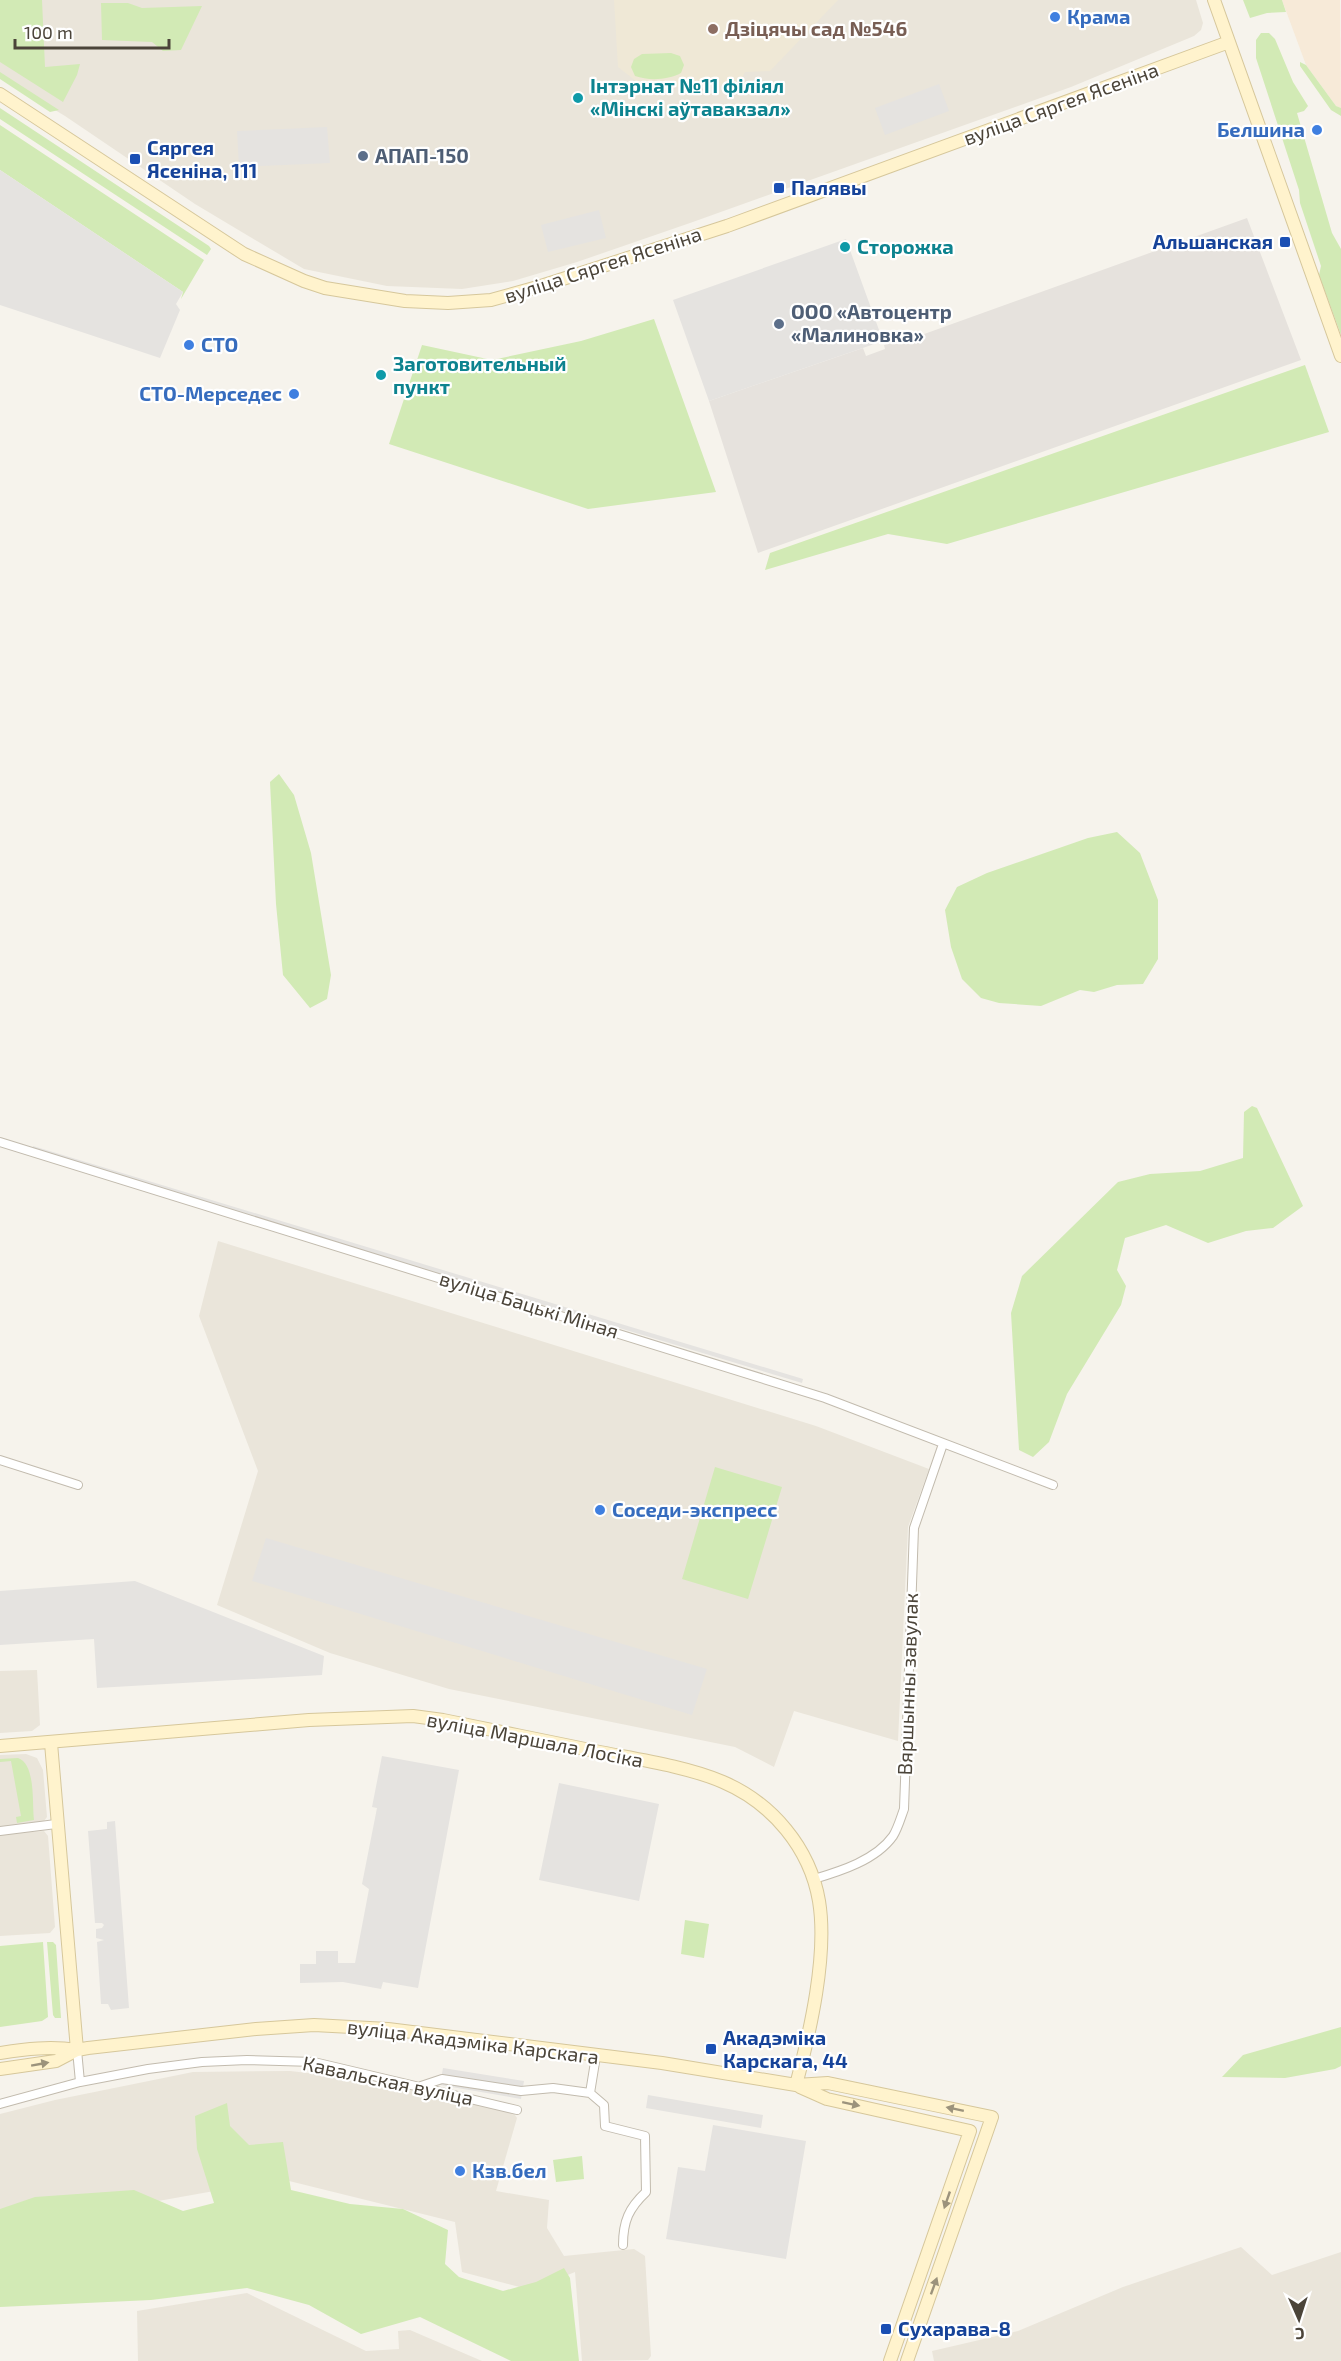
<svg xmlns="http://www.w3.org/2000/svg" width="1341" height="2361" font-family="'Exo 2',sans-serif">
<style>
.residential{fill:#eae5da}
.commercial{fill:#f7ead8}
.industrial{fill:#e6e2dd}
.education{fill:#efe8d6}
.green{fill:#d2eab5}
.parking{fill:#e5e3e0}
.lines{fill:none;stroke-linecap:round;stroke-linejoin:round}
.street-casing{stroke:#c2bbae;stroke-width:10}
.secondary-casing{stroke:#d6c79b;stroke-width:14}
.street{stroke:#fff;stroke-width:8}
.secondary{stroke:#fff3cd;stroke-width:12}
.oneway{fill:#9c937c}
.shop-dot{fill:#3f7fe0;stroke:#fff;stroke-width:2}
.education-dot{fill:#8d6e63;stroke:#fff;stroke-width:2}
.culture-dot{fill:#0f9aa8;stroke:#fff;stroke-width:2}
.service-dot{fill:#5c6f8a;stroke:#fff;stroke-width:2}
.transit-dot{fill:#1a4fb4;stroke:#fff;stroke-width:2}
.labels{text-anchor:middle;stroke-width:4.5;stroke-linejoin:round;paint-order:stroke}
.shop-label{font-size:20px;font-weight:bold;fill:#366cbe;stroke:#fff;text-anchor:start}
.education-label{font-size:20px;font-weight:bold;fill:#785e54;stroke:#fff;text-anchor:start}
.culture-label{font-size:20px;font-weight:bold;fill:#0d838f;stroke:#fff;text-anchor:start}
.street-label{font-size:20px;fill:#4b4439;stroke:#fff}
.transit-label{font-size:20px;font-weight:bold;fill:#164399;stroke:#fff;text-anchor:start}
.service-label{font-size:20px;font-weight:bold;fill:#4e5e75;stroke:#fff;text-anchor:start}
</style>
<rect width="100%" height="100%" fill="#f6f3ec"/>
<path class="residential" d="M0,0H1196L1203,23L1201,30L1194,36L1071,87L690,223L577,262L513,281L462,289L387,286L304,269L195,204L65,116L0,77Z
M218,1241L816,1426L929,1469L908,1527L898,1741L794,1711L774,1767L735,1747L449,1689L330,1653L217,1605L258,1471L199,1316Z
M37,1670L40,1725L32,1731L0,1733V1671Z
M26,1754L37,1758L43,1770L47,1817L44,1821L30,1823L32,1832L44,1831L48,1836L55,1927L50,1933L0,1936V1755Z
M290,2071L386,2082L513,2112L517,2118L496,2191L549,2200L547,2228L564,2256L634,2249L645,2256L651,2356L648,2360L582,2361L575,2272L531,2290L462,2272L455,2222L281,2179L136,2205L0,2233V2114L55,2100L193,2072Z
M1241,2247L1272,2275L1341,2252V2361H934L932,2351L1018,2331L1123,2287Z
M247,2293L366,2351L399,2349L398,2331L410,2330L482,2361H138L137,2311Z"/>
<path class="commercial" d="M1282,0H1340L1341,108L1336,106L1306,65Z"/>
<path class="industrial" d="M1247,218L1301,360L758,553L709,401L863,348L866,356L885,349L884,345L900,339L902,342Z"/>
<path class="education" d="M614,0H838L770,71L745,72L738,85L645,88L618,67Z"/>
<path class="green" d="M0,0H42L45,67L80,64L77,75L63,102L0,62Z
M1243,0H1282L1286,12L1267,13L1250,18Z
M101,3H128L142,8L202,6L181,50L163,51L152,42L102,40Z
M1261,33H1269L1275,39L1293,82L1308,106L1304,111L1297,113L1332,233L1341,249V335L1319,275L1321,266L1300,203L1299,190L1256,58V40Z
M671,53L680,56L684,65L681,73C668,80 649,81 635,76L631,67L634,59L642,54Z
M1300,62L1306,65L1336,106L1341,108V116L1331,110L1300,66Z
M0,72L59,110L50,112L0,79Z
M0,108L209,246L211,249L207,255L0,119Z
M0,125L204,260L181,299L183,292L0,170Z
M654,319L716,492L588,509L389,444L422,345L492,360L581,341Z
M1305,365L1329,432L947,544L888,534L765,570L770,553Z
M279,774L294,795L311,853L331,975L327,999L310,1008L283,975L276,904L270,782Z
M1117,832L1140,853L1158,900V959L1143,984L1117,985L1094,992L1080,990L1041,1006L999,1003L981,998L962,979L951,947L945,910L957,887L987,873L1088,838Z
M1252,1106L1257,1108L1303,1206L1273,1228L1246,1231L1208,1243L1166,1225L1125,1238L1117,1270L1126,1286L1121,1305L1067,1394L1049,1442L1033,1457L1019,1450L1011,1313L1022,1276L1118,1182L1150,1174L1200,1171L1243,1158L1244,1112Z
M715,1467L782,1487L748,1599L682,1579Z
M18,1758C36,1764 32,1804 34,1820L17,1823L16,1817L21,1816L11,1761L0,1762V1759Z
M685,1920L709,1924L704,1958L681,1954Z
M43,1942L48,2017L42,2021L0,2027V1946Z
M47,1942H53L56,1945L61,2018H55L53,2015Z
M1341,2027V2066L1335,2069L1285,2078L1222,2077L1243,2055Z
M227,2103L230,2126L249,2145L283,2142L291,2190L350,2204L403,2209L448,2230L445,2264L459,2277L503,2291L536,2282L564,2268L570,2278L579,2361H511L420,2317L361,2334L309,2305L247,2288L151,2300L0,2307V2209L35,2197L134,2190L183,2211L214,2203L197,2149L195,2116Z
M582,2156L584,2179L556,2182L553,2160Z"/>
<path class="parking" d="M939,84L949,111L885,135L875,108Z
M327,127L330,163L239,167L237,131Z
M0,170L183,292L176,304L180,310L160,358L0,305Z
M599,210L606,238L548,252L541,225Z
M846,239L883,341L709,401L673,300Z
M33,1146L803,1379L802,1383L32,1151Z
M266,1538L707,1669L692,1715L252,1581Z
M135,1581L324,1656L322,1675L97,1688L94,1639L0,1645V1591Z
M382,1756L459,1770L418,1988L383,1982L381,1989L343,1982L300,1983V1964H316V1951H338V1963H355L369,1889L362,1884L377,1808L372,1807Z
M559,1783L659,1804L639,1901L539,1880Z
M115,1821L129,2008L111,2010L108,2004H101L97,1942L104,1940L96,1938V1929L102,1928L104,1925L102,1923H95L88,1831L107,1829V1822Z
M443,2068L524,2081L521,2099L440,2085Z
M648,2095L763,2115L761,2128L646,2108Z
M713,2125L806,2141L786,2259L666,2239L678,2167L705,2171Z"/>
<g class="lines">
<defs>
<path id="street" d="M0,1142L825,1398L1053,1485
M0,1460L78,1485
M0,1831L56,1824
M814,1879C841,1871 876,1860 893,1836C898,1828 901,1817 904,1809L914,1528L943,1444
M77,2050L80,2082
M421,2086L442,2079L521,2091L553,2088L590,2093L604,2105L605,2126L645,2136L646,2192C629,2208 623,2221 623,2245
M590,2093L596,2056
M0,2104L80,2082L148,2069L202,2062L247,2060L314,2062L517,2110"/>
<path id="secondary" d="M1214,0L1341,356
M0,94L244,254L304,281L325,288L405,301L448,303L491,300L541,286L727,226L1229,42
M51,1743L77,2050
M0,1746L309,1720L413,1716L443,1720C494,1730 544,1741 595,1751C635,1759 686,1766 723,1782C772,1803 810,1848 819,1901C828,1955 810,2032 796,2085
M0,2053C26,2049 50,2046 77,2050
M0,2069L56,2061L77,2050L88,2048L256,2029L314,2025L388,2029L662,2063L796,2085L828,2083L992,2117L907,2361
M800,2087L827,2099L970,2131L890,2361"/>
</defs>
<use href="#street" class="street-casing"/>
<use href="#secondary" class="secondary-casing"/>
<use href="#street" class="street"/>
<use href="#secondary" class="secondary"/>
</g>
<defs><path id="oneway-solid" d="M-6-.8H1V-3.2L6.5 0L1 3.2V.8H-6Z" transform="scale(1.5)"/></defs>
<g class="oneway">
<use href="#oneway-solid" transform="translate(40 2064) rotate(-10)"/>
<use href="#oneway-solid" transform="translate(851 2104) rotate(12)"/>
<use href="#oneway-solid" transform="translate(955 2109) rotate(-168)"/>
<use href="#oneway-solid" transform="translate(947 2200) rotate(109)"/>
<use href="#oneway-solid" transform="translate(934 2286) rotate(-70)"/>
</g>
<g class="shop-dot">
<circle cx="1055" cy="17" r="6"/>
<circle cx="1317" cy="130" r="6"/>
<circle cx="189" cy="345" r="6"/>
<circle cx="294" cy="394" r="6"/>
<circle cx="600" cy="1510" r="6"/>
<circle cx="460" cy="2171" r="6"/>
</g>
<circle class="education-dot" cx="713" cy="29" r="6"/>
<g class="culture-dot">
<circle cx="578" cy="98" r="6"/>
<circle cx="845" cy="247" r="6"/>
<circle cx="381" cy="375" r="6"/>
</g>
<g class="service-dot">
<circle cx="363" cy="156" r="6"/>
<circle cx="779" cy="324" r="6"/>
</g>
<g class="transit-dot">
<rect x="129" y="153" width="12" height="12" rx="3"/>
<rect x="773" y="182" width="12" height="12" rx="3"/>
<rect x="1279" y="236" width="12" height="12" rx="3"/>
<rect x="705" y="2043" width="12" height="12" rx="3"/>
<rect x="880" y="2323" width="12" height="12" rx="3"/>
</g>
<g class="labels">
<g class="shop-label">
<text x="1067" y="24">Крама</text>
<text x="1305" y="137" text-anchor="end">Белшина</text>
<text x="201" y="352">СТО</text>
<text x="282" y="401" text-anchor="end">СТО-Мерседес</text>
<text x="612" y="1517">Соседи-экспресс</text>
<text x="472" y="2178">Кзв.бел</text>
</g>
<g class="education-label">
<text x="725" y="36">Дзіцячы сад №546</text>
</g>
<g class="culture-label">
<text x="590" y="93">Інтэрнат №11 філіял<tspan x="590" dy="23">«Мінскі аўтавакзал»</tspan></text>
<text x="857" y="254">Сторожка</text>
<text x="393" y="371">Заготовительный<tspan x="393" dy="23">пункт</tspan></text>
</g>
<g class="street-label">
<text transform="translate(1061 104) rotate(-20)" y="7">вуліца Сяргея Ясеніна</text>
<text transform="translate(603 265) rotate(-18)" y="7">вуліца Сяргея Ясеніна</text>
<text transform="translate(529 1305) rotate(17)" y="7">вуліца Бацькі Міная</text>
<text transform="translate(908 1684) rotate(-88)" y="7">Вяршынны завулак</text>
<text transform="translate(535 1740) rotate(11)" y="7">вуліца Маршала Лосіка</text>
<text transform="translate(473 2042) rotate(7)" y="7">вуліца Акадэміка Карскага</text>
<text transform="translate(388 2081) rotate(12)" y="7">Кавальская вуліца</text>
</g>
<g class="transit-label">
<text x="147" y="155">Сяргея<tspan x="147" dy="23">Ясеніна, 111</tspan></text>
<text x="791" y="195">Палявы</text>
<text x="1273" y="249" text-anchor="end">Альшанская</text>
<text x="723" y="2045">Акадэміка<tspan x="723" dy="23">Карскага, 44</tspan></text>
<text x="898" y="2336">Сухарава-8</text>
</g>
<g class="service-label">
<text x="375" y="163">АПАП-150</text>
<text x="791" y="319">ООО «Автоцентр<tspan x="791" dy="23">«Малиновка»</tspan></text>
</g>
</g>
<g transform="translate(1299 2319) rotate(177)" stroke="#ffffff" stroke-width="4.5" paint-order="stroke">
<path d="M0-4.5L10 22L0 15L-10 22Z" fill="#4b4439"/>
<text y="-9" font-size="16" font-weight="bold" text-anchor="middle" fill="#4b4439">С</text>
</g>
<path d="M15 39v9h154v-9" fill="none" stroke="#4b4439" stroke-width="3"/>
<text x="24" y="39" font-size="18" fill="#4b4439" stroke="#ffffff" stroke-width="4.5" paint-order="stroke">100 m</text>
</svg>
